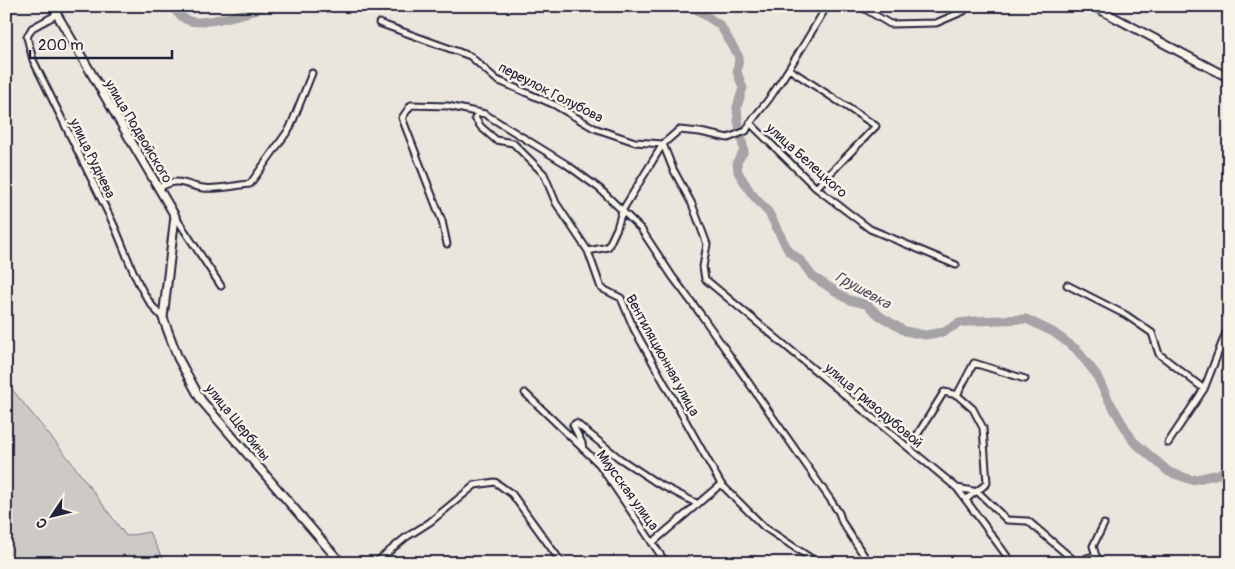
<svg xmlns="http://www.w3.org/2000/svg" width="1235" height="569" font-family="Pangolin,sans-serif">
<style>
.green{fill:#cdc9c6;stroke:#787680}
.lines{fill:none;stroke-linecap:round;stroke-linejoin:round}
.river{stroke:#a6a3a6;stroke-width:9}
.street-casing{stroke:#22223b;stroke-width:9}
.secondary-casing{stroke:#22223b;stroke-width:11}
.street{stroke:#f7f3e8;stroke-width:5}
.secondary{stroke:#f7f3e8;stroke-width:7}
.labels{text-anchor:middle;stroke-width:5;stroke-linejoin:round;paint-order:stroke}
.street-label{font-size:14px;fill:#22223b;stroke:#f7f3e8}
.water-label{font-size:15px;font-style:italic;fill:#504f60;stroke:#f7f3e8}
</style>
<rect width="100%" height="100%" fill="#eae6de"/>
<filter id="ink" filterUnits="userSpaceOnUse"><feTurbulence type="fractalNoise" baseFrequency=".02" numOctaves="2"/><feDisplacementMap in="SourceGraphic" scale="10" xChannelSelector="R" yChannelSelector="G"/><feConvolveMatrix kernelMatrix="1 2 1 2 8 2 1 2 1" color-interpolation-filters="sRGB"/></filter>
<g filter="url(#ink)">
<path class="green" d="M6,382L69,459L126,536L149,532L165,563H6Z"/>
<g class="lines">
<path class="river" d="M172,6C176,12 183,19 190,21C203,25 252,13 264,6
M653,6L654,8L667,6
M691,6L720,25L739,57L737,72L743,88L737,107L738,120L744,151L737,162L738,172L751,193L769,213L788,250L802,262L812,276L849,300L866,304L880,316L905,331L925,335L944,332L959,323L975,321L1026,319L1053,332L1076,349L1096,374L1108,399L1133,441L1169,472L1192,480L1219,474L1229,466"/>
<defs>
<path id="street" d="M827,6C809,36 791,67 771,96C763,108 752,118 746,131L728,138L700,132L679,130L663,144L673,169L692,204L707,244L703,267L705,279L957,488L1012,563
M860,6L890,24L936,23L964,11L968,6
M56,15L32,28L27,37L33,60C59,114 86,167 112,221C128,254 136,292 163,318
M379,23L470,56L497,80L555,105L594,128L635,142L663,144L622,211L617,228L608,247L588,251
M789,69L876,126L816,188
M478,112L475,118L481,127L496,140L513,143L544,174L556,203L588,251L601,288L621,298L634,329L721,484L764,527L818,563
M750,123L816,188L870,229L956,265
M158,188C182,176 181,185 203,188C214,190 238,185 250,184L290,128L312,73
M175,216L221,286
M447,244L442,221L402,118L411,105L448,106L485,114L566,164L600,189L641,229L672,276L702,316L830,499L839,513L842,522L869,563
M1067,285L1126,315L1152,333L1159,354L1204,389
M525,393L599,464L666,563
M957,395L974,363L1025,379
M1168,443L1204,389L1229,325
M909,448L944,392L957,395L973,409L983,428L987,483C980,490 971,494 966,500
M583,449L582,443L573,425L576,423L619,458L657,483L698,504
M957,488L978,492L1007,520L1028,521L1077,563
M652,543L721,484
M375,563L405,538L430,522L475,485L495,482L512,494L562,563
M1082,563L1087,558L1096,556
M1103,563L1096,556L1093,546L1104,524"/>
<path id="secondary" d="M52,6L175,216L163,318L178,358L201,400L341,563
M1093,6L1229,78"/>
</defs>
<use href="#street" class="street-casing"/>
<use href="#secondary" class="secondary-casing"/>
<use href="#street" class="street"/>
<use href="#secondary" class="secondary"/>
</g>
</g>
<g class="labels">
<g class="street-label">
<text transform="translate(551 92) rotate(27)" y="5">переулок Голубова</text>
<text transform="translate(139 131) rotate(59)" y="5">улица Подвойского</text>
<text transform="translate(93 158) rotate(64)" y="5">улица Руднева</text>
<text transform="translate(807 160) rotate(42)" y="5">улица Белецкого</text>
<text transform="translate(663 355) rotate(61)" y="5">Вентиляционная улица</text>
<text transform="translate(874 405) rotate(40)" y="5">улица Гризодубовой</text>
<text transform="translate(238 422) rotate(51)" y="5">улица Щербины</text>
<text transform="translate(628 490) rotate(54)" y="5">Миусская улица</text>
</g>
<g class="water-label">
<text transform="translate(863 290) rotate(29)" y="5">Грушевка</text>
</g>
</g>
<rect width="1235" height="569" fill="none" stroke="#f7f3e8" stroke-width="25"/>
<rect x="12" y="12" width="1210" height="544" fill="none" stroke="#22223b" stroke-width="2" filter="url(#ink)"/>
<g transform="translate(52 516) rotate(235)" stroke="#f7f3e8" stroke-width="4" paint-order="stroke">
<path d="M0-4L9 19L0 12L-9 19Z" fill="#22223b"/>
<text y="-8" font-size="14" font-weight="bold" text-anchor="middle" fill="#22223b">С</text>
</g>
<path d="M30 50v8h142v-8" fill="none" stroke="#22223b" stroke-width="2.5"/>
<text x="38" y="50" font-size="15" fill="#22223b" stroke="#f7f3e8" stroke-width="4" paint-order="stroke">200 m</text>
</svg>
